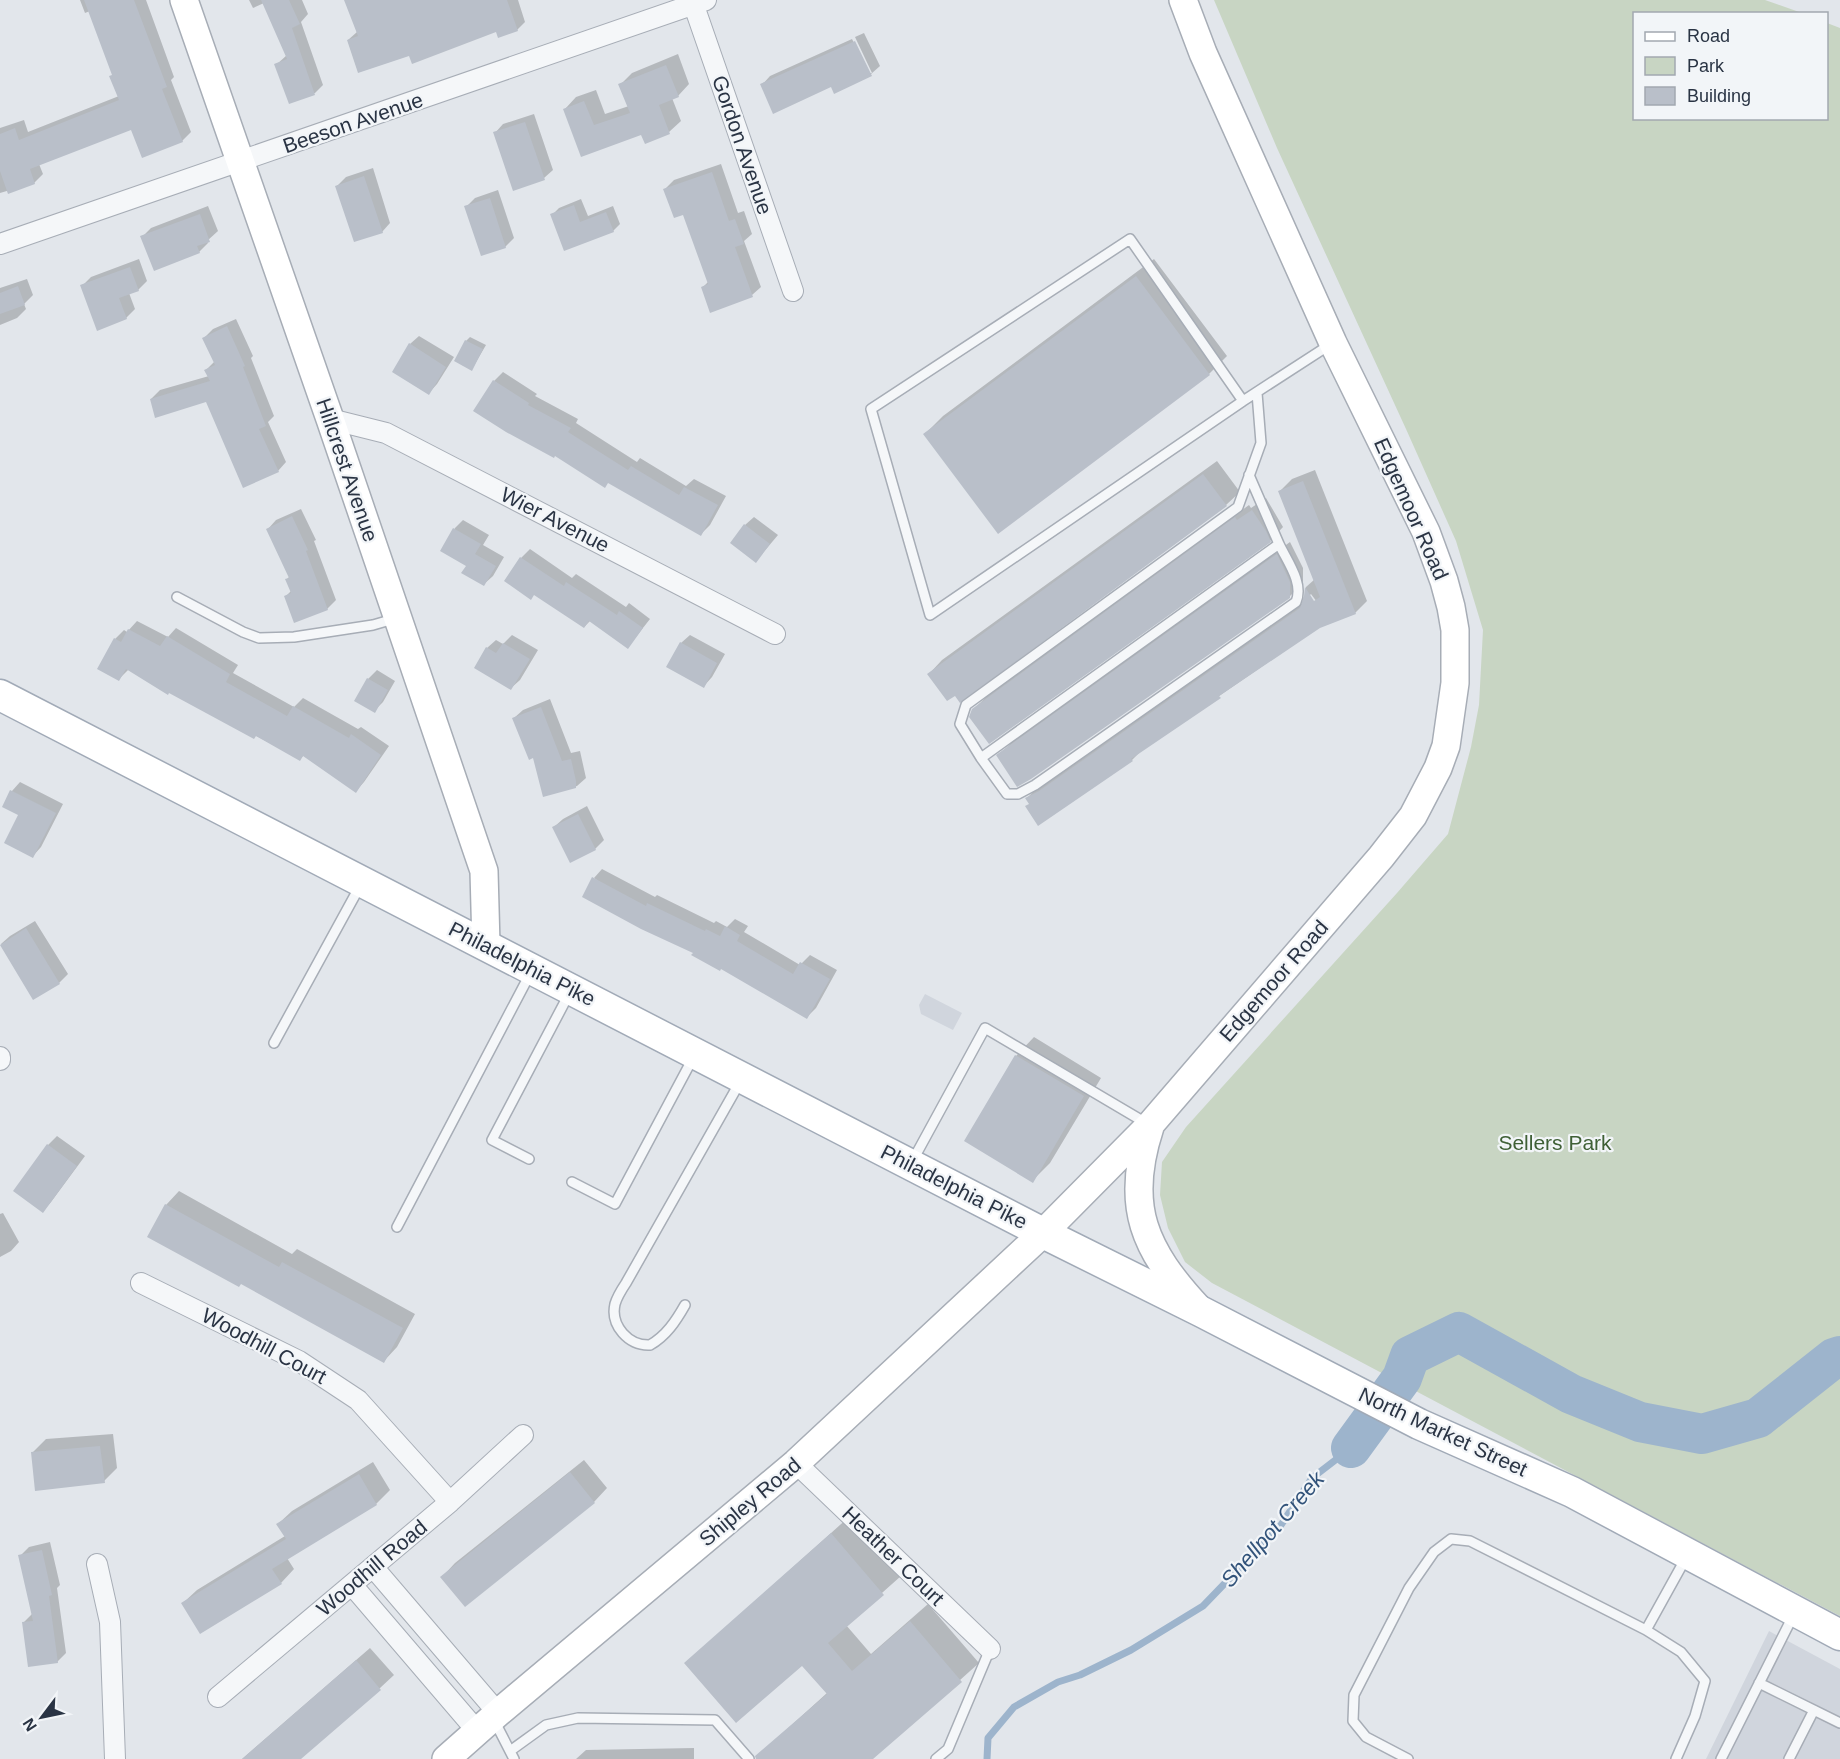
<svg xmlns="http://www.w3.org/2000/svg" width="1840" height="1759" font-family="Helvetica,sans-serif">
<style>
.built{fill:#d0d5dd}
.green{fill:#c8d5c3}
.shadow{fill:#0003;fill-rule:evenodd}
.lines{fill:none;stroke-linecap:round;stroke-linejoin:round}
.stream{stroke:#9db4cc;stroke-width:7}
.river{stroke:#9db4cc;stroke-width:40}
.building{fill:#b9bfc9}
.lane-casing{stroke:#a7adb6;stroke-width:12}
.street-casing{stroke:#a7adb6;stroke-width:22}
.secondary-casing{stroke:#a7adb6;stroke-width:30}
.primary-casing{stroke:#a1aab7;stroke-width:33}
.lane{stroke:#f5f7f9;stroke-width:9}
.street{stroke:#f5f7f9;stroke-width:20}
.secondary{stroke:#fff;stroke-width:27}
.primary{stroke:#fff;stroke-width:30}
.labels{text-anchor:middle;stroke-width:4.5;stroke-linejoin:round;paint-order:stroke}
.street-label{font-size:21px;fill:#2a3444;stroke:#f2f5f8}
.park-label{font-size:21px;fill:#3f6036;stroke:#f2f5f8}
.water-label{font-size:22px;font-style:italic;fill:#32537a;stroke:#f2f5f8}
</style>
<rect width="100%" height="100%" fill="#e2e6eb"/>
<path class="built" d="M925,994L962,1013L953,1030L921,1014L919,1005Z
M1769,1631L1840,1669V1759H1706Z"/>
<path class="green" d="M1214,0H1765L1802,13L1634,14V118H1826L1827,23L1840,28V1616L1212,1283L1185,1262L1168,1228L1160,1195L1162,1162L1186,1127L1397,893L1448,834L1471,747L1479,705L1483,630L1456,541L1406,429L1277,148Z"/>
<path class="shadow" d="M80,0H146L174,77L171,80L191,132L182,141L132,128L39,164L43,174L34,183L0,193V128L24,120L28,132L119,96L113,74L90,11L85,13Z
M249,0H302L308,14L301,22L323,85L315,93L290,102L276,65L287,55L264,3L253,8Z
M346,0H518L525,22L517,30L497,31L410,54L348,40L357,32Z
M864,33L880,66L871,74L832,85H762L770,76L852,39L869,73H872L855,37Z
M678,54L689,84L678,96L672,98L681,121L669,132L642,133L582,155L565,109L576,97L596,90L605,114L629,106L620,85L632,73Z
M534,114L553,170L544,178L495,133L503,124Z
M721,164L738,213L744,211L752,234L744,241L761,287L752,295L703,287L709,281L684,213L665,189L674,180Z
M373,168L390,223L382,232L337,186L346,177Z
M498,190L514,238L505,247L466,207L475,198Z
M581,199L588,216L613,206L620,224L613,231L552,215L559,208Z
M208,206L218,231L207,241L208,243L199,252L142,237L151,228Z
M139,259L147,281L138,290L129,293L135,309L126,318L82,286L91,277Z
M1154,259L1227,356L1209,374L925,434L943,416Z
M27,279L33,295L24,304L26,309L17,318L0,325V288Z
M236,319L253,356L251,358L274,416L268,422L286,462L278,471L207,400L151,399L160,390L209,376L206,370L215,361L204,338L213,329Z
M419,336L454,357L437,384L429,393L410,344Z
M470,337L486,345L472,369L466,341Z
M503,372L537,394L535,396L578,419L576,423L637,462L640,458L686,486L694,479L726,496L710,525L701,534L494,381Z
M1217,461L1240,492L1226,505L955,693L929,674L942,660Z
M1315,470L1367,601L1355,613L1319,627L1144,748L1132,760L1030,803L1027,798L1039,786L1052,779L1303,603L1306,597V587L1315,579L1280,491L1292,479ZM1311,594L1320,606L1317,608L1309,596Z
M1266,498L1283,527L1270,541L973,710L987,696L1249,505L1251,508Z
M301,509L316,540L314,541L336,600L327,609L286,596L291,591L287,579L290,576L268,529L276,520Z
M754,517L778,535L756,561L745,525Z
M463,520L489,535L483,545L504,557L493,576L484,584L468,565L442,550L455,528Z
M1290,542L1303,568V583L1289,597L998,756L1012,742Z
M530,549L572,578L576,574L626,607L629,603L650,619L628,647L591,620L584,627L534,594L506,581L521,558Z
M137,621L168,637L176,628L238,665L233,673L294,707L303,698L358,729L361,727L389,746L364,782L356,791L304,755L300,759L129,669L119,679L99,668L115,639L124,630L127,632Z
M512,635L538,650L520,680L511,688L487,648L496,640L503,644Z
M690,635L725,654L712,677L704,686L681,643Z
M377,670L395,681L383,702L374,711L368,679Z
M550,699L571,753L580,751L586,778L577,786L544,795L534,756L514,718L523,710Z
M20,782L63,804L41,847L33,856L20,814L4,806L12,791Z
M587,806L604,840L595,849L571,861L554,827L563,819Z
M602,869L655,897L657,895L714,923L716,921L727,927L735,919L748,926L744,932L800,965L810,955L837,970L816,1008L807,1017L695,952L594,878Z
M35,921L68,974L59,983L1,944L10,936Z
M1034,1037L1101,1078L1050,1163L1032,1181L966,1141L1016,1056Z
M57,1136L85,1156L51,1202L43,1211L48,1145Z
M179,1191L292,1254L297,1249L415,1314L397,1347L384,1361L166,1205Z
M3,1213L19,1242L11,1251L0,1257V1214Z
M113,1434L117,1468L104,1481L32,1453L46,1439Z
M584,1460L607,1488L594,1502L442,1577L455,1563Z
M373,1462L390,1490L376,1504L287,1558L294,1569L281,1583L183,1603L197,1590L285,1536L278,1524L292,1511Z
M850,1516L901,1576L846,1625L871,1654L928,1604L979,1663L872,1759H771L764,1750L827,1693L803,1664L705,1646Z
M50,1542L60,1585L57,1588L66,1653L57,1662L23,1623L33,1613L20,1556L29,1547Z
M370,1648L394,1675L380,1688L298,1759H242Z
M694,1748V1759H576L586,1750Z"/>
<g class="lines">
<path class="stream" d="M987,1759L988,1738L1014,1707L1058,1682L1080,1675L1131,1650L1203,1606L1281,1525L1312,1478L1351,1448"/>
<path class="river" d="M1351,1448L1402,1378L1410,1356L1459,1332L1571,1394L1640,1422L1702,1434L1758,1418L1834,1358L1840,1356"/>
</g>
<path class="building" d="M84,0H134L167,87L162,89L183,142L142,158L131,130L30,169L35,184L8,194L0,171V134L15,128L19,140L119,100L109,76L112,75Z
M261,0H289L300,24L292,28L315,95L289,104L274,64L287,59Z
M344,0H507L518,31L498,38L496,32L412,64L409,56L358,73L347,40L358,36Z
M855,41L872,76L834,94L831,87L773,114L760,84Z
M666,65L679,97L659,105L670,134L645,144L641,135L581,157L563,109L584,101L594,125L630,113L618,84Z
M525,122L545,180L513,191L493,132Z
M712,172L729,221L735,219L744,244L735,247L753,297L710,313L701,287L708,284L683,215L674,218L663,189Z
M364,176L383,233L354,242L335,186Z
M490,198L506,248L481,256L464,206Z
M574,205L580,222L606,212L614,232L564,251L550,214Z
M200,214L210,242L197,246L200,253L154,271L140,236Z
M130,267L139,291L119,298L127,319L97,331L80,285Z
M1136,276L1210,375L998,534L923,434Z
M18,286L25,305L0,314V293Z
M227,326L245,366L243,367L266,426L259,429L279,472L243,488L206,402L155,418L150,399L210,381L204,370L215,365L202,338Z
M465,340L483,349L472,371L454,361Z
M409,343L446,367L429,395L392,372Z
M493,380L529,403L528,405L571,428L568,432L628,470L631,466L679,495L684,487L718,505L701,536L608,483L605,488L555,456L554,458L506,432L473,411Z
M1203,474L1227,506L960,703L955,696L947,701L927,674Z
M1303,481L1356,614L1320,628L1219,696L1221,698L1131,759L1133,761L1038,826L1025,806L1029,804L1025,798L1039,791L1300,608L1304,596L1305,587L1314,601L1320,597L1278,491Z
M1252,510L1266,531L1271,542L989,744L969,717L972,709L1235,517L1237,520Z
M292,516L308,550L306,551L328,610L294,623L284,596L291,593L285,579L289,578L266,529Z
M744,524L770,544L756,563L730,543Z
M453,528L481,544L475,554L496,566L484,586L461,573L466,566L440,551Z
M1277,554L1290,582V598L1031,779L1017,787L996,755Z
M520,557L564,586L566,582L617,615L619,611L643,628L628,649L589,621L584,628L534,595L531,600L504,581Z
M128,629L160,646L167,636L230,674L226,682L287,716L293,706L349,738L351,734L381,755L356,793L303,756L300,761L256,736L254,739L169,693L168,695L126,669L119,681L97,669L114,638L121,642Z
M680,642L717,663L704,688L666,667Z
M503,643L530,659L511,690L474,668L486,647L496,653Z
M367,678L388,690L375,713L354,701Z
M541,707L562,761L571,759L576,781V788L543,797L533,758L529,760L512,718Z
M10,790L56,813L33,858L4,843L18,815L2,807Z
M578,814L596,850L570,863L552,827Z
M592,877L646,906L647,903L705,931L706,929L720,936L725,926L740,935L737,941L793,974L800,962L830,979L807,1019L721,969L720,971L691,955L693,953L641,929L582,897Z
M26,928L60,984L33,1000L0,945Z
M1015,1055L1084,1096L1033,1183L964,1141Z
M47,1144L77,1166L43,1213L13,1191Z
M165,1204L279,1267L282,1262L403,1328L384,1363L241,1284L239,1287L147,1237Z
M100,1446L105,1483L35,1491L31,1452Z
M570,1472L595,1503L465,1607L440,1577Z
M359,1474L377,1505L272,1569L282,1584L200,1634L181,1603L286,1539L276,1524Z
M831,1533L884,1595L828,1643L852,1671L910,1621L962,1682L873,1759H756L755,1756L827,1694L802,1666L736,1723L684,1663Z
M42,1550L52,1595L49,1596L58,1663L28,1667L22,1622L33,1621L18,1555Z
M356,1660L381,1690L301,1759H242Z"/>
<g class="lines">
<defs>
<path id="lane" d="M1243,401L1130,239L871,409L930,615L1243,401L1331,344
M1249,475L1279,544L981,758L960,724L966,705L1238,507L1261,443L1257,393
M177,597L243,632L259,638L294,637L373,625L397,618
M981,758L1007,794H1018L1035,785L1296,602C1304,583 1287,561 1279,544
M274,1043L360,886
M529,1159L492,1140L569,994
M913,1160L985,1028L1146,1123
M572,1182L615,1204L693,1058
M397,1227L530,974
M685,1305C676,1321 666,1336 650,1345C629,1346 610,1326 615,1304C617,1297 622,1289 626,1283L740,1082
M1646,1630L1687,1556
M1759,1683L1840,1723
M494,1720L514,1759
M510,1751L546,1725L578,1718L715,1720L749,1759
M936,1759L948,1749L990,1649
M1408,1759L1366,1737L1353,1721L1354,1695L1409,1588L1434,1552L1451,1539L1470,1541L1646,1630L1681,1652L1705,1681L1695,1716L1676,1759
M1721,1759L1794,1614
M1789,1759L1814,1710"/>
<path id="street" d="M692,0L793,291
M0,244L706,0
M330,419L386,433L775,634
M0,1057V1060
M141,1283L299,1361L358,1400L450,1502
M796,1463L990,1649
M97,1564L110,1622L115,1759
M373,1567L498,1713
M352,1585L477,1731
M218,1697L450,1502L523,1435"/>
<path id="secondary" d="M184,0L330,419L484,871L486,945
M1150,1127C1124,1206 1144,1250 1199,1309
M446,1759L498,1713L796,1463L1043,1233L1150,1125L1381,857L1413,816L1438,768L1446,746L1455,683V630L1451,607L1444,581L1426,532L1333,343L1203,53L1183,0"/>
<path id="primary" d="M0,695L1043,1233L1202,1312L1419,1424L1572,1492L1840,1635"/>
</defs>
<use href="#lane" class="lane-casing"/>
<use href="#street" class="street-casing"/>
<use href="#secondary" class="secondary-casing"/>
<use href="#primary" class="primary-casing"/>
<use href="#lane" class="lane"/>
<use href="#street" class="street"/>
<use href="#secondary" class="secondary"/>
<use href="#primary" class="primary"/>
</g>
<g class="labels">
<g class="street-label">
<text transform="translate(353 123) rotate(-19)" y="7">Beeson Avenue</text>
<text transform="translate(742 145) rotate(71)" y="7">Gordon Avenue</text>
<text transform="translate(347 470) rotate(71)" y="7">Hillcrest Avenue</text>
<text transform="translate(1411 509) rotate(66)" y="7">Edgemoor Road</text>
<text transform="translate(555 520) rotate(27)" y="7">Wier Avenue</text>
<text transform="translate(522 964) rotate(27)" y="7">Philadelphia Pike</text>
<text transform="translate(1274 981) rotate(-49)" y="7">Edgemoor Road</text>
<text transform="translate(954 1187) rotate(27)" y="7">Philadelphia Pike</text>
<text transform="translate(264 1346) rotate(28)" y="7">Woodhill Court</text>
<text transform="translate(1443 1432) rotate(25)" y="7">North Market Street</text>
<text transform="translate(750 1502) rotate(-40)" y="7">Shipley Road</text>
<text transform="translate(893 1556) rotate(44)" y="7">Heather Court</text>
<text transform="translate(372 1568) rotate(-40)" y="7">Woodhill Road</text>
</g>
<g class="park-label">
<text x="1555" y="1150">Sellers Park</text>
</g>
<g class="water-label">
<text transform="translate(1272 1529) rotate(-49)" y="8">Shellpot Creek</text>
</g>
</g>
<rect x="1633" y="12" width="195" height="108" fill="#f2f5f8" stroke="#a2a8b0" stroke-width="1.5"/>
<rect x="1645" y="32" width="30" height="9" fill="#ffffff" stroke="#a2a8b0" stroke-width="1.5"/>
<text x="1687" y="42" font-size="18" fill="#2a3444">Road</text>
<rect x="1645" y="57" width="30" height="18" fill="#c8d5c3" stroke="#a2a8b0" stroke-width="1.5"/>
<text x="1687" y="72" font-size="18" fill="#2a3444">Park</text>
<rect x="1645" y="87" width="30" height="18" fill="#b9bfc9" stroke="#a2a8b0" stroke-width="1.5"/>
<text x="1687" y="102" font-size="18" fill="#2a3444">Building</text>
<g transform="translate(42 1717) rotate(238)" stroke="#f2f5f8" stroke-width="4.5" paint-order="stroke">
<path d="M0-4.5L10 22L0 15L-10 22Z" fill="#2a3444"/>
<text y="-9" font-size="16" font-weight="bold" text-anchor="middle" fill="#2a3444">N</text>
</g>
</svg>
